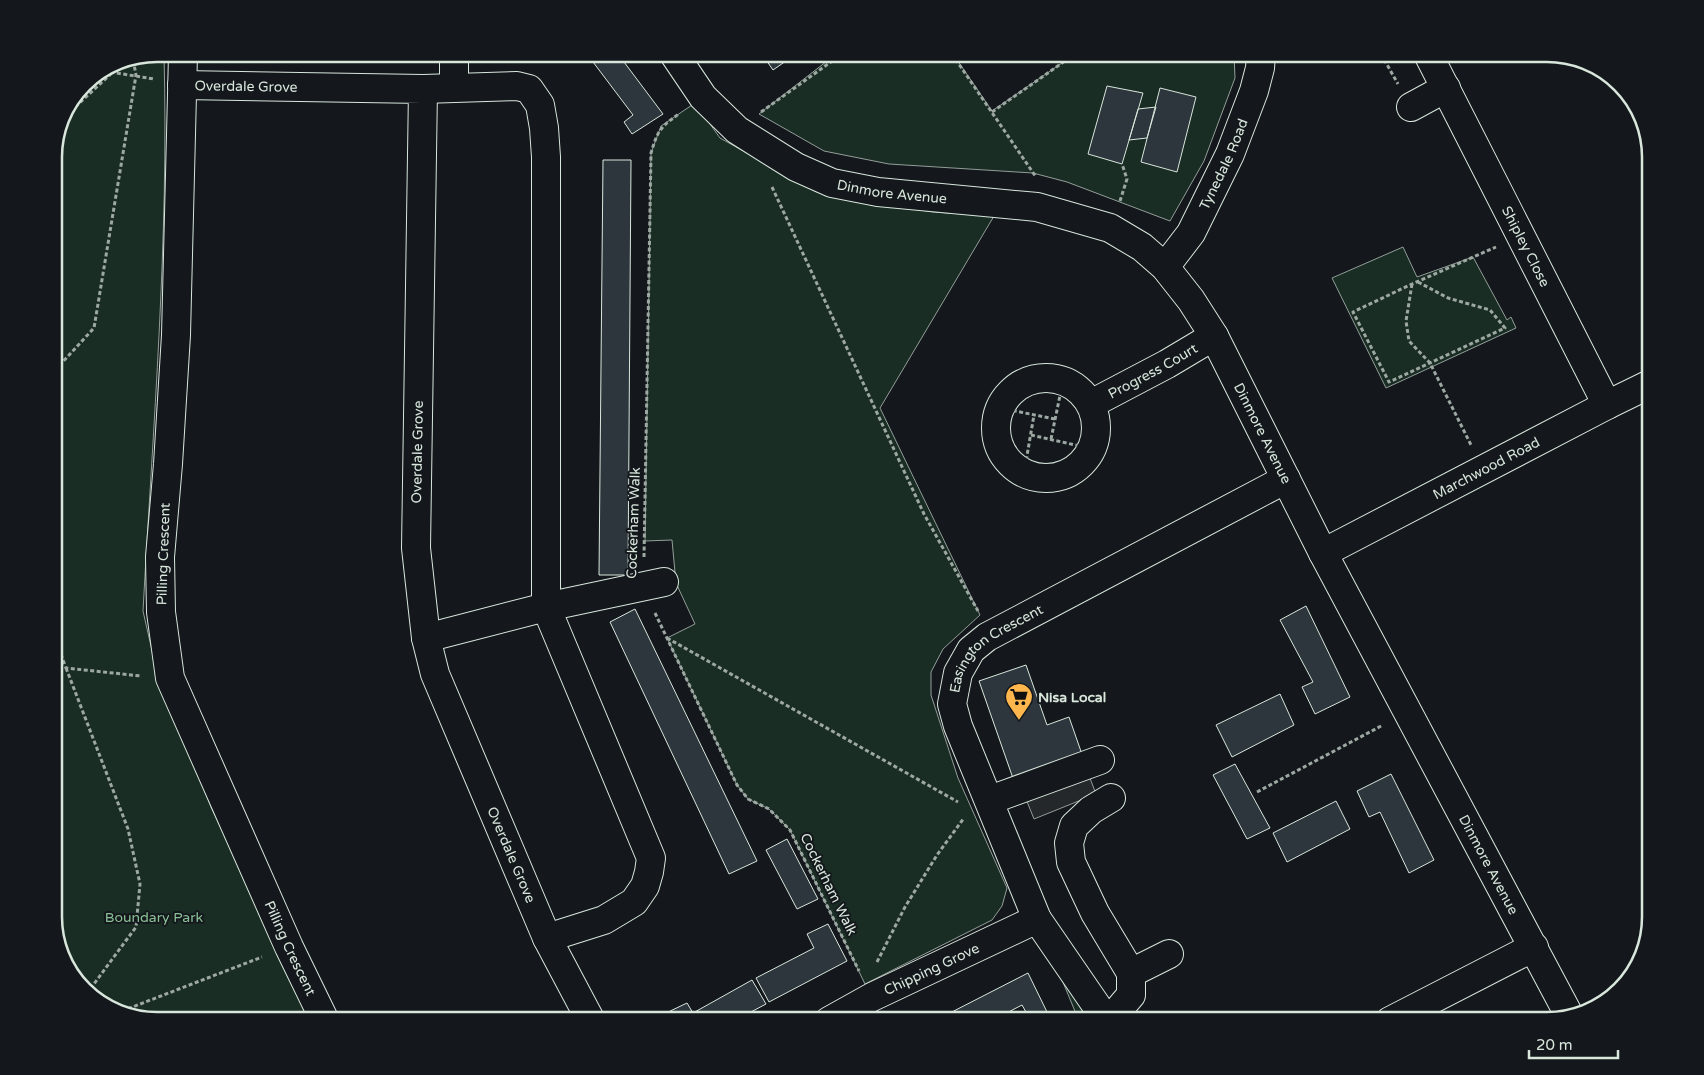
<svg xmlns="http://www.w3.org/2000/svg" width="1704" height="1075" font-family="'Varela Round',sans-serif">
<style>
.green{fill:#1a2d24;stroke:#939e99}
.parking{fill:#24282b;stroke:#939e99}
.building{fill:#2c363c;stroke:#d8e6dc}
.lines{fill:none;stroke-linecap:round;stroke-linejoin:round}
.minor-casing{stroke:#d8e6dc;stroke-width:30}
.path{stroke:#9da8a2;stroke-width:3;stroke-dasharray:4 2.5;stroke-linecap:butt}
.minor{stroke:#14181c;stroke-width:28}
.labels{text-anchor:middle;stroke-width:4;stroke-linejoin:round;paint-order:stroke}
.street-label{font-size:14px;fill:#d8e6dc;stroke:#14181c}
.poi-label{font-size:14px;font-weight:bold;fill:#d8e6dc;stroke:#14181c;text-anchor:start}
.park-label{font-size:14px;fill:#8ac095;stroke:#14181c}
.rim{fill:none;stroke:#d8e6dc;stroke-width:2.5}
</style>
<rect width="100%" height="100%" fill="#14181c"/>
<path class="green" d="M157,54H164C169,240 153,426 143,611L153,655L211,807L312,1021H158L100,1004L68,969L54,924V151L62,118L84,84L118,62Z
M836,54H953L992,111L1075,54H1234L1235,78L1204,161L1170,221L1067,182L1033,173L889,164L824,151L759,114Z
M695,103L720,138L817,192L865,202L933,212L994,216L880,408L980,615L943,649L931,672V695L958,778L1007,888L1002,906L992,920L865,984L790,830L769,809L748,799L737,785L667,638L695,624L676,583L672,540L645,541L651,153L661,126Z
M1403,247L1417,277L1473,257L1507,320L1511,317L1516,328L1386,388L1332,278Z
M1037,919L1100,1021H1079Z"/>
<path class="parking" d="M1085,765L1096,794L1034,819L1022,789Z"/>
<path class="building" d="M587,54H618L663,114L632,134L624,122L633,115Z
M762,54H796L773,70Z
M1107,86L1143,93L1122,164L1088,154Z
M1160,88L1196,97L1177,172L1141,162Z
M1156,107L1147,138L1129,140L1138,109Z
M603,160H631L628,575H599Z
M1306,606L1350,697L1315,714L1302,687L1313,682L1280,620Z
M635,609L757,861L729,874L610,622Z
M1026,665L1047,725L1069,717L1084,760L1015,784L979,681Z
M1280,694L1294,725L1232,757L1216,725Z
M1235,764L1270,828L1247,839L1213,775Z
M1391,774L1434,860L1409,873L1380,812L1369,817L1357,791Z
M1336,801L1350,829L1287,862L1273,833Z
M787,839L818,899L797,909L766,850Z
M828,924L847,961L769,1002L756,978L814,948L807,934Z
M1028,973L1048,1014L1031,1021L1022,1005L991,1021H949L946,1015Z
M752,980L766,1004L734,1021H668L664,1014L687,1003L693,1013Z"/>
<g class="lines">
<defs>
<g id="minor">
<path id="s1" d="M183,54L176,335L168,464L160,557L161,612L170,678L289,947L325,1021"/>
<path id="s2" d="M674,54L703,97L737,130L796,167L832,183L878,192L1037,207L1110,228L1142,247L1165,267L1191,300L1214,336L1323,553L1569,1015"/>
<path id="s3" d="M1428,54L1607,405"/>
<path id="s4" d="M182,85L423,89L416,548L426,638L435,674L547,938L591,1021"/>
<path d="M454,88V54"/>
<path d="M423,89L517,86L529,89L540,105L544,128L546,157V607L651,858L649,872L645,886L634,902L604,920L547,938"/>
<path d="M1411,107L1446,88"/>
<path id="s5" d="M1165,267L1191,233L1230,154L1254,91L1260,68L1261,54"/>
<circle cx="1046" cy="428" r="50"/>
<path id="s6" d="M1091,404L1167,364L1214,336"/>
<path id="s7" d="M1323,553L1607,405L1650,384"/>
<path d="M426,638L546,607L664,582"/>
<path d="M990,800L1100,760"/>
<path d="M1131,973L1169,954"/>
<path id="s8" d="M829,1021L872,997L1037,919"/>
<path id="s9" d="M1107,1021L1037,919L958,726L952,704L958,673L971,650L987,637L1286,479"/>
<path d="M1109,1021L1131,995V973L1095,913L1071,862L1069,843L1074,826L1091,810L1111,798"/>
<path d="M1390,1021L1534,947"/>
</g>
</defs>
<use href="#minor" class="minor-casing"/>
<path class="path" d="M952,54L1036,177
M1381,54L1398,84
M104,71L154,79
M761,112L842,54
M992,112L1075,54
M61,120L113,72
M772,187L924,514L978,611
M1120,201L1127,179L1122,164
M1418,282L1448,298L1490,310L1505,328L1389,382L1353,312L1412,284L1496,247
M1412,284L1406,321L1409,341L1430,363L1471,445
M54,369L58,367L94,328L136,75L133,59
M1000,408L1055,419
M1031,435L1093,449
M1051,439L1063,381
M1024,473L1034,415
M644,557L651,153C658,129 661,127 680,113
M655,613L737,785L748,799L769,809L790,830L859,971
M54,636L66,668L141,676
M667,638L958,802
M66,668L128,829L140,884L136,927L88,992
M1257,792L1383,725
M877,962L905,907L937,855L964,818
M122,1011L262,957"/>
<use href="#minor" class="minor"/>
</g>
<defs>
<symbol id="supermarket-pin" viewBox="-11 -11 22 30"><path d="M0 17L-7.5 6A9.5 9.5 0 1 1 7.5 6Z" fill="#ffb74d" stroke="#14181c"/><path d="M-6-5.5h2.5l.6 2H6L4.5 2H-2.5L-4.4-4H-6ZM-1.5 3.2a1.3 1.3 0 1 0 .1 0ZM3 3.2a1.3 1.3 0 1 0 .1 0Z" fill="#111"/></symbol>
</defs>
<g fill-rule="evenodd">
<use href="#supermarket-pin" x="1003" y="681" width="32" height="43"/>
</g>
<g class="labels">
<g class="street-label">
<text dy="5" stroke="none"><textPath href="#s4" startOffset="64">Overdale Grove</textPath></text>
<text dy="5" stroke="none"><textPath href="#s5" startOffset="119">Tynedale Road</textPath></text>
<text dy="5" stroke="none"><textPath href="#s2" startOffset="269">Dinmore Avenue</textPath></text>
<text dy="5" stroke="none"><textPath href="#s3" startOffset="216">Shipley Close</textPath></text>
<text dy="5" stroke="none"><textPath href="#s6" startOffset="70">Progress Court</textPath></text>
<text dy="5" stroke="none"><textPath href="#s2" startOffset="752">Dinmore Avenue</textPath></text>
<text transform="translate(417 452) rotate(-89)" y="5">Overdale Grove</text>
<text dy="5" stroke="none"><textPath href="#s7" startOffset="184">Marchwood Road</textPath></text>
<text transform="translate(633 523) rotate(-88)" y="5">Cockerham Walk</text>
<text transform="translate(163 554) rotate(-88)" y="5">Pilling Crescent</text>
<text dy="5" stroke="none"><textPath href="#s9" startOffset="431">Easington Crescent</textPath></text>
<text dy="5" stroke="none"><textPath href="#s4" startOffset="1024">Overdale Grove</textPath></text>
<text dy="5" stroke="none"><textPath href="#s2" startOffset="1239">Dinmore Avenue</textPath></text>
<text transform="translate(829 884) rotate(64)" y="5">Cockerham Walk</text>
<text dy="5" stroke="none"><textPath href="#s1" startOffset="921">Pilling Crescent</textPath></text>
<text dy="5" stroke="none"><textPath href="#s8" startOffset="115">Chipping Grove</textPath></text>
</g>
<g class="poi-label">
<text x="1038" y="702">Nisa Local</text>
</g>
<g class="park-label">
<text x="154" y="922">Boundary Park</text>
</g>
</g>
<path d="M0 0H1704V1075H0ZM157 62H1547A95 95 0 0 1 1642 157V917A95 95 0 0 1 1547 1012H157A95 95 0 0 1 62 917V157A95 95 0 0 1 157 62Z" fill="#14181c" fill-rule="evenodd"/>
<path class="rim" d="M157 62H1547A95 95 0 0 1 1642 157V917A95 95 0 0 1 1547 1012H157A95 95 0 0 1 62 917V157A95 95 0 0 1 157 62Z"/>
<path d="M1529 1050v8h89v-8" fill="none" stroke="#d8e6dc" stroke-width="2.5"/>
<text x="1536" y="1050" font-size="15" fill="#d8e6dc" stroke="#14181c" stroke-width="4" paint-order="stroke">20 m</text>
</svg>
